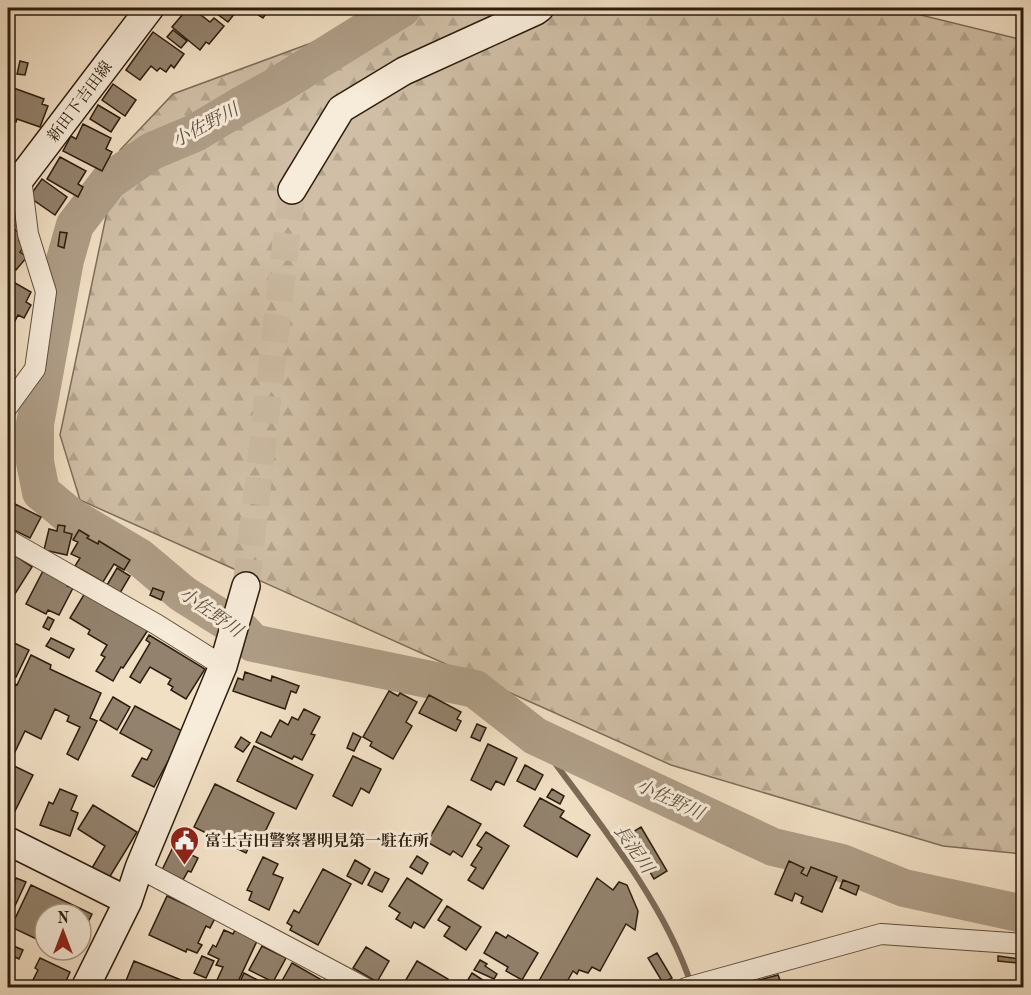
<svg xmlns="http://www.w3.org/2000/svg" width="1031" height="995" font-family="'Old Standard TT','Noto Serif JP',serif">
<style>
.forest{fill:url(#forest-firs);stroke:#7e6e5a;stroke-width:1.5}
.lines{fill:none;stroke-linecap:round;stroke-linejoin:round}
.stream{stroke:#7b6a57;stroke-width:6}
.river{stroke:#af9e87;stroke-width:38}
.building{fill:#93826d;stroke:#2c1d0e;stroke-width:1.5}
.secondary-tunnel{stroke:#cab9a0;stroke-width:27;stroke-dasharray:27 14;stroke-linecap:butt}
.street-casing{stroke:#5e4e3c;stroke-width:22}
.secondary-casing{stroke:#2c1d0e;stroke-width:30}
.street{stroke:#f7ebd9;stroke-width:20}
.secondary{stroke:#f7ebd9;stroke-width:27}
.labels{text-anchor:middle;stroke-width:6;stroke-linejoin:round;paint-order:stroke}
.street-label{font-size:16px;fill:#2c1d0e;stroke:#f7ebd9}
.poi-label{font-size:16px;font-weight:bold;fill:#2c1d0e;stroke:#f7ebd9;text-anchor:start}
.water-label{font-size:18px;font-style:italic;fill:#60513e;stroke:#f7ebd9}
</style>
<defs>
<pattern id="forest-firs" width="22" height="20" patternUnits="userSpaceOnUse" patternTransform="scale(1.5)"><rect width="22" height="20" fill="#d0bfa6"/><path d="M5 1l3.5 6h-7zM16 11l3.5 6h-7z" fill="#b3a48e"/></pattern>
</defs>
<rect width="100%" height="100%" fill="#f2e0c5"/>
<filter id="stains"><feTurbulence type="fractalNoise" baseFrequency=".00333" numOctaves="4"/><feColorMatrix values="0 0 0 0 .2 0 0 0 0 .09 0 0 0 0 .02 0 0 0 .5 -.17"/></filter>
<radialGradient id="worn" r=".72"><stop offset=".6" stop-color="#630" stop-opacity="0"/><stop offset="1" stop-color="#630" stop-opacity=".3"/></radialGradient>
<path class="forest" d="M406,8H892L1023,40V854L943,846L671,765L80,500L60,435L120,150L173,94Z"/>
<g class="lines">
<path class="stream" d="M535,736C589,811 662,896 691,984"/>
<path class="river" d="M402,8L275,87L240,106L195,133L152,151L109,181L75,225L65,260L35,424V462L41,492L70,516L139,557L183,594L242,631L253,643L475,689L535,736L773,847L842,863L904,888L1024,914"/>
</g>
<path class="building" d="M188,8H192L210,22L214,18L224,26L209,44L206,42L200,50L172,27Z
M209,8H239L228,22Z
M247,8H270L263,18Z
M347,8H359L355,13Z
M173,30L187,41L181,48L167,37Z
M153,32L184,54L174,68L171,65L166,72L160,68L157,71L151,66L140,80L126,70Z
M20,61L28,63L25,75L17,74Z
M113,84L136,100L125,116L102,100Z
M8,86L44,99L42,104L48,106L40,127L17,119L16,122L8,119Z
M98,105L120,118L111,132L90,119Z
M83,124L111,138L106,149L112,152L102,171L63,151L71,136L76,139Z
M60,157L86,171L78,184L83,187L78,197L47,179Z
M42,179L67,197L55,215L29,197Z
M8,224L23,236L19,241L25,246L20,252L27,257L16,270L8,263Z
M60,232L67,233L64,248L58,246Z
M8,279L31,292L26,302L31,305L24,318L18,315L14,323L8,319Z
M8,363L15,370L8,378Z
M15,504L41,517L30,538L8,527V518Z
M58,525L65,526L64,532L72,534L67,555L44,550L49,529L57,531Z
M79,530L89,536L87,538L98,544L99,541L130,560L124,570L114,564L103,582L75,566L80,558L71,554L78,542L73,540Z
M14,555L32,567L13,597L8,593V565Z
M117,568L130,576L120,593L107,585Z
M44,569L69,581L67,586L73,588L59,615L48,610L46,614L26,604Z
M153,588L164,592L161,600L150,595Z
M85,593L150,627L123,668L121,667L113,681L96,671L105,657L101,655L107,645L88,634L90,630L70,618Z
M48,617L54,620L49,630L43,627Z
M149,635L205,669L186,699L171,690L173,687L168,684L171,679L150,667L140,683L130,677L150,643L146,640Z
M51,638L74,649L69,658L46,646Z
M8,640L29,650L16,677L14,676L12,679L8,677Z
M31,655L51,665L50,669L101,693L90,718L97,721L78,760L67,754L80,727L67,721L69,716L55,709L41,739L25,731L15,752L8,748V700L15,684L17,685Z
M245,672L271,681L272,676L299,686L296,693L291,691L285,709L233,691L238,678L243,680Z
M389,691L398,696L400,693L417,702L406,722L412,726L393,759L370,746L372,742L363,737Z
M429,695L461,712L457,719L461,721L456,731L419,713Z
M113,697L130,707L117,730L100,720Z
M135,706L184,732L154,787L132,776L142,758L147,760L152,750L120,733Z
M304,709L320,717L311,734L315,735L302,760L294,756L292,759L256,742L261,732L271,737L280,720L288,725L292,717L298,720Z
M477,724L486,728L480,741L471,737Z
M353,733L361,737L354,751L347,748Z
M241,737L250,743L243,752L235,747Z
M488,744L517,758L504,785L496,781L491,790L471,780Z
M254,746L313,775L296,809L237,781Z
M353,756L381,769L369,793L361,788L352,806L333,796Z
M10,764L33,775L8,825V768Z
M525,765L543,775L535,790L517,781Z
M215,784L274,813L258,846L251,843L246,853L194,827Z
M60,789L77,796L71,810L78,813L70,836L40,825L49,802L53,804Z
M552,789L564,796L560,804L547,797Z
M540,798L564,811L560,817L590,835L577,857L524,826Z
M93,805L137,832L109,878L92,868L105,846L78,829Z
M448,806L481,824L462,857L453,851L450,855L427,842Z
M641,827L667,871L654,879L628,835Z
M486,832L509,846L483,889L468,880L476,868L471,865L482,848L477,845Z
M177,839L185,843L181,850L198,858L191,872L188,871L183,880L162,870Z
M417,856L428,863L422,874L410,867Z
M263,857L278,864L273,874L283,878L269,910L249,900L252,892L247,890Z
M355,860L370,869L362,884L347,876Z
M789,861L804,868L801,873L807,876L811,867L837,877L822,912L801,903L803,897L795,893L792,901L775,894Z
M323,869L351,884L318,945L290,930L292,926L287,923L294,910L299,913Z
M375,872L389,879L382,892L368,885Z
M16,878L26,882L8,921V897Z
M407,878L442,900L424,928L414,922L411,928L396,919L400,913L389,906Z
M597,878L613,890L619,882L627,885L638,911L635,930L626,924L600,971L592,967L588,973L579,970L577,974L573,971L564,987L560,985L558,988H535Z
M843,880L859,886L856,895L840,888Z
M31,885L92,914L81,937V914H45V943L11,927Z
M167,896L215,918L210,928L206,926L198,943L202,945L197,953L187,949L186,952L149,935Z
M447,906L481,927L466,950L444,936L450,927L438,920Z
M224,930L233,934L235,930L257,941L235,988L217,980L223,967L216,965L219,959L208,954L213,945L216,947Z
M496,932L506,938L508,935L538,953L522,980L506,971L508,967L484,953Z
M8,940L10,942L9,944L23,950L19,959L15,957L8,973Z
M262,946L286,958L273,982L249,970Z
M366,947L389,961L377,982L353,968Z
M59,950H75L72,956Z
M657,953L672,978L663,983L648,958Z
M202,956L214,961L206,978L194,973Z
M998,956L1020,959L1019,963L998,961Z
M40,958L70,972L63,988H45L32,982L38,970L35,968Z
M480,960L487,964L485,966L497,974L494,979L474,970Z
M134,961L201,988H123Z
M417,961L448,979L443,988H401Z
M292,963L327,983L325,988H278Z
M244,973L269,986V988H237Z
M472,973L495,988H463Z
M778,975L780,980L750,988L748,983Z"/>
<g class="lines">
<path class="secondary-tunnel" d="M246,586L292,190"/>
<defs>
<path id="street" d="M8,406L35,369L46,292L28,234L21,178
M8,540L156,624L223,666
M139,868L365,988
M686,988L881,934L1024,944"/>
<path id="secondary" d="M292,190L341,109L404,71L536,11L540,8
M8,195L150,8
M8,841L128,901
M85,988L128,901L139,868L223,666L246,586"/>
</defs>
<use href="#street" class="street-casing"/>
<use href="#secondary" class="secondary-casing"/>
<use href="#street" class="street"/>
<use href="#secondary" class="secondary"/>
</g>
<defs>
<symbol id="civic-pin" viewBox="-11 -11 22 30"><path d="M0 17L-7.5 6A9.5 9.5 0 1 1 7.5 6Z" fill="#8f2418" stroke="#f7ebd9"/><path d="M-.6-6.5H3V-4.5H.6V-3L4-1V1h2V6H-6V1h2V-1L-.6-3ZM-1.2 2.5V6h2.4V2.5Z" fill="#fff"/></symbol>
</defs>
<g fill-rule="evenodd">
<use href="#civic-pin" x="168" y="824" width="33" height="45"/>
</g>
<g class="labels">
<g class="street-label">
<text transform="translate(79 101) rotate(-53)" y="6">新田下吉田線</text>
</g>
<g class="poi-label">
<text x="205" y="846">富士吉田警察署明見第一駐在所</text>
</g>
<g class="water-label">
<text transform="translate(205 125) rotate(-28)" y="6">小佐野川</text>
<text transform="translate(211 612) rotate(35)" y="6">小佐野川</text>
<text transform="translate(670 799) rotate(25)" y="6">小佐野川</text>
<text transform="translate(634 849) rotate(55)" y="6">長泥川</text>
</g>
</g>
<rect width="1031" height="995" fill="none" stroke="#f2e0c5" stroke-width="30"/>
<rect x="9" y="9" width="1013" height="977" fill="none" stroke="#2c1d0e" stroke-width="3"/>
<rect x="15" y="15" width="1001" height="965" fill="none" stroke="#2c1d0e" stroke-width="1.5"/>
<g transform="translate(63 932)"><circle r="28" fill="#f7ebd9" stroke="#a69988" stroke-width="1.5"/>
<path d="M0-4.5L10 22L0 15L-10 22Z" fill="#8f2418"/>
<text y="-9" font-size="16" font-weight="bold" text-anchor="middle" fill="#2c1d0e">N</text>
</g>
<rect width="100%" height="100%" filter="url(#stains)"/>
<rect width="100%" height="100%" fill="url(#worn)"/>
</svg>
